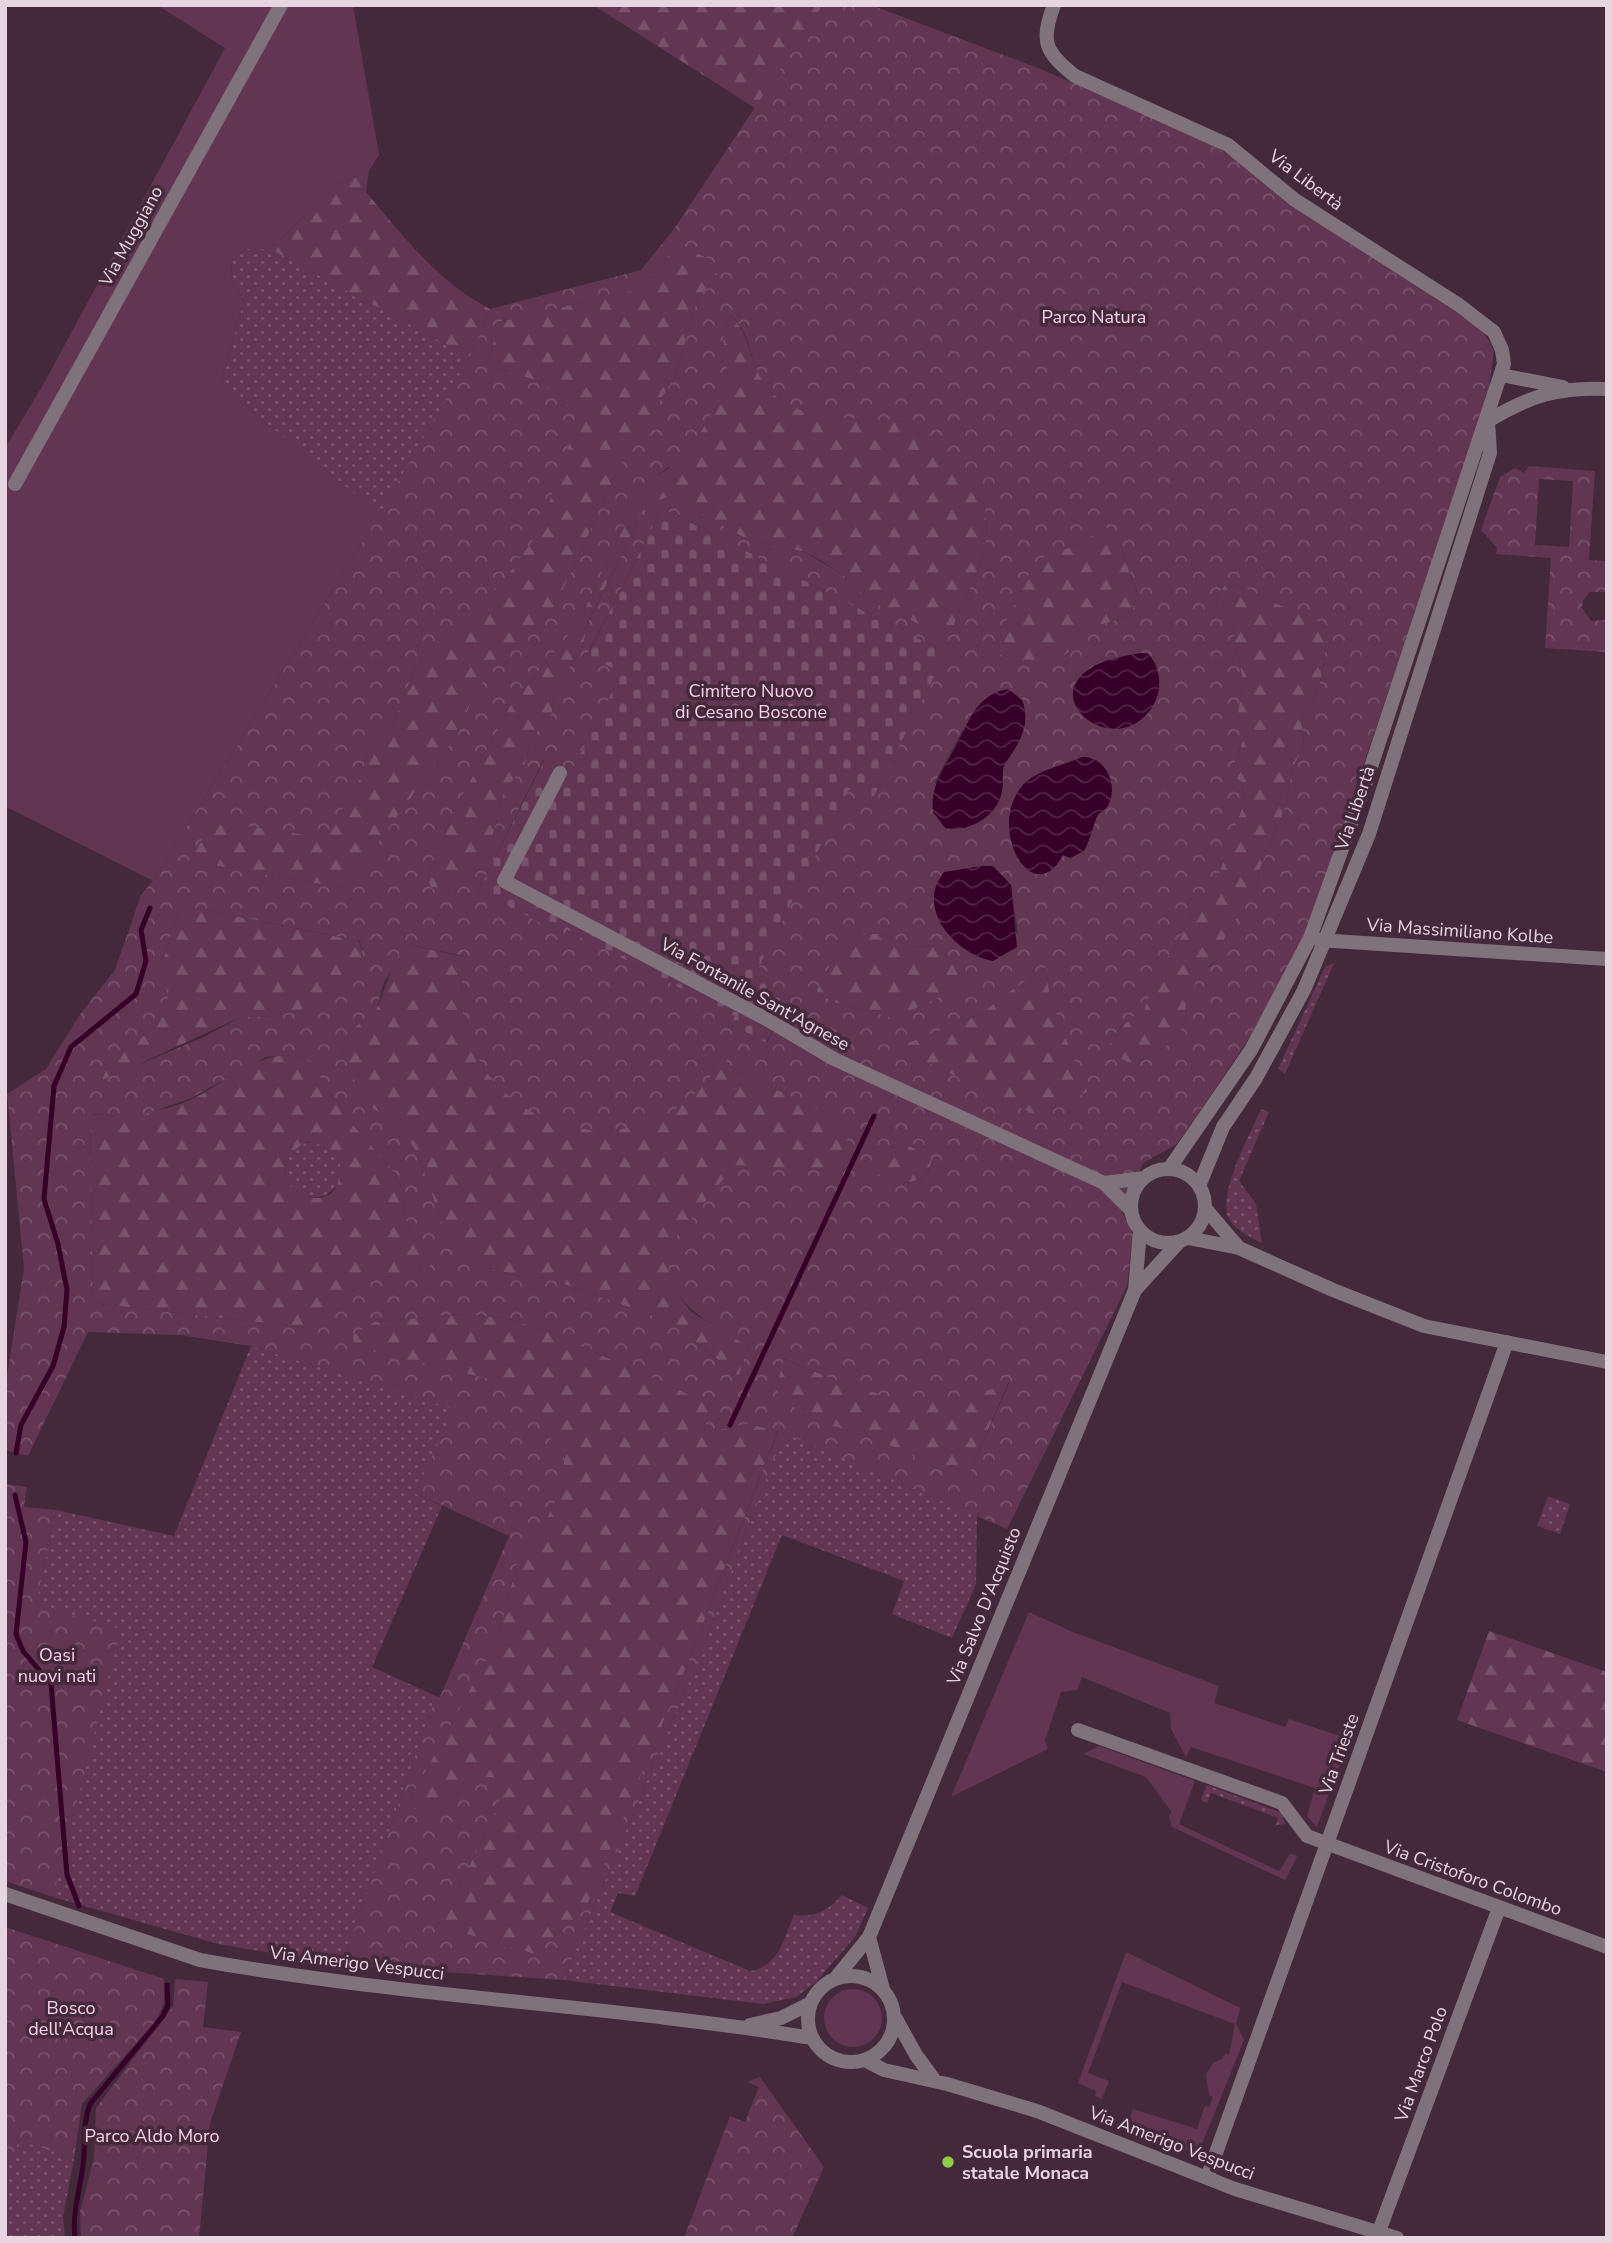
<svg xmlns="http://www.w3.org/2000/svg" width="1612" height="2243" font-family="'Nunito Sans',sans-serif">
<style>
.grass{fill:url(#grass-dots)}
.forest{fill:url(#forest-firs);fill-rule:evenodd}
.cemetery{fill:url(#cemetery-stones)}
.park{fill:url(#park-crowns);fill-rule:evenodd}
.garden{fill:#623653}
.water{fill:url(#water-waves)}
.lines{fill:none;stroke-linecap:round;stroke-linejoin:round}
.stream{stroke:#360028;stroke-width:5}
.street{stroke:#80727a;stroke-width:14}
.poi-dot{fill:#8cce45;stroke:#43293a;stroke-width:2.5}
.labels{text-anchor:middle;stroke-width:7;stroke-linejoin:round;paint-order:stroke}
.street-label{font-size:18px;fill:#e7d5df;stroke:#43293a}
.park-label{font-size:18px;fill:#fdd0eb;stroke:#43293a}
.poi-label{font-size:18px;font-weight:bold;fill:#e7d5df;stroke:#43293a;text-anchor:start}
</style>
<defs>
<pattern id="grass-dots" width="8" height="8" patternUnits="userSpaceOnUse" patternTransform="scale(1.75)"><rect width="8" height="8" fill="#623653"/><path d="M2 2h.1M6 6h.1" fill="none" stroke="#78526b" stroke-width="1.8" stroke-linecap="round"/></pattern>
<pattern id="forest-firs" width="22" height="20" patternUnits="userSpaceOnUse" patternTransform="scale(1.75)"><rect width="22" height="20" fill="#623653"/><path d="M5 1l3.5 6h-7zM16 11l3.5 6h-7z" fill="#78526b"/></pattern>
<pattern id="cemetery-stones" width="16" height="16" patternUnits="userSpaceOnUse" patternTransform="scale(1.75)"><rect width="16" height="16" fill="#623653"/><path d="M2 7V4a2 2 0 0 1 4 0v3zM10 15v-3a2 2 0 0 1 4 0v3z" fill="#78526b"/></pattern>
<pattern id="park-crowns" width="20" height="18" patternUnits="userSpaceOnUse" patternTransform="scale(1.75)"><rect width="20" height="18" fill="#623653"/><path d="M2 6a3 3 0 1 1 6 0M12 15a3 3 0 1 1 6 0" fill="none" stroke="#78526b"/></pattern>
<pattern id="water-waves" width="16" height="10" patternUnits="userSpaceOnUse" patternTransform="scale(1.75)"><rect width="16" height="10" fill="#360028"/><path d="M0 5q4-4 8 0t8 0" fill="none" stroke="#532447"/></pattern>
</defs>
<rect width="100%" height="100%" fill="#43293a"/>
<path class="grass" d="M246,249H270L470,357L380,514L220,386L244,300L231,280L232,260Z
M1334,963L1285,1074L1278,1069L1325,967Z
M1261,1109L1269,1112L1239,1181L1256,1204L1262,1243C1250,1237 1234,1230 1228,1217C1218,1192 1251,1133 1261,1109Z
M285 1170a28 28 0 1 1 56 0a28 28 0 1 1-56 0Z
M251,1346L455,1409L415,1493L442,1506L372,1667L436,1696L342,1965L218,1944L53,1897L120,1630L36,1604L56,1510L174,1536Z
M784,1432L977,1516L976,1584L952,1638L892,1614L904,1581L782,1535L635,1896L618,1893L610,1912L750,1971C780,1965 783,1940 794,1915C814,1918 829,1910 842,1895L868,1908L855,1937L815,1983L796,1997L763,2004L563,1980L698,1660Z
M1548,1496L1570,1504L1560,1534L1537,1526Z
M1207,1785L1282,1813L1285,1824L1276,1825L1278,1818L1211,1793L1207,1803L1201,1800Z
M19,2140L74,2159L63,2217L65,2238H5V2174Z"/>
<path class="forest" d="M593,5H823L755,108Z
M369,171L366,192C402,235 439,283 490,309L470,357L270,249L337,185Z
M680,245L712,260L718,276L698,298L676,375L622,461L556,605L492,667L471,702L460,732L359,868L343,888L188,861L213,821L359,781L371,746L392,727L416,667L434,645L541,382L488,365L498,322L631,291Z
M730,314C748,332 749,354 760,376C786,426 856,416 903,422C919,435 978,486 983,503C997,543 968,591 953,627L943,636L869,600L843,575L817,558L805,552L748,540L674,497L641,515L587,624L583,646L555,690L552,713L531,739L525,764L503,793L492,839L481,860L453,896L431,888L427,877L453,813L510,706L578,623L637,499L654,478L669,468L728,376L723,340Z
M1104,523L1120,545L1138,596L1130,616L1090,628L1077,645L1057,662L1040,670L992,651L1032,568L1040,559L1086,541Z
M1227,583C1250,587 1253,594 1272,602C1295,611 1306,612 1327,628C1325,662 1323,690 1302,718L1304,746L1292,769L1286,805L1259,871L1257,889L1227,931L1218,959L1209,966L1186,1005L1185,1022L1174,1041L1134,1066L1108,1051L1111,1039L1132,1016L1159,967L1178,944L1193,909L1217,879L1244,802L1242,783L1231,773L1244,738C1231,716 1241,707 1242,685C1243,664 1233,646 1233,626L1216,607L1218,593Z
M180,905L359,941L365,963L346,988L328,1002L277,1016L241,1017L102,1081L109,1060L156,1027L168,1000L160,971Z
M868,933L887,935L908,946L936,947L968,973L973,983L897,1017C883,1018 877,1011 864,1009C844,1006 833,1004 816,991L842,944Z
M402,943L464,957C437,1122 640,1198 726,1053L727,1071L740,1073L853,1125L838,1162L830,1171L735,1166L673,1241L671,1276L679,1296L691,1312L748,1346L739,1376L698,1344L651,1315L547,1278L516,1275L475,1265L462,1254L442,1224L418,1154L397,1124L365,1104L342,1051L350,1031L377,1008Z
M1046,967L1050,998L1088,1092L1039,1117L914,1056L902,1045L983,1013L1000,998Z
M286,1055L306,1059L317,1067L323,1085L336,1100L346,1117L390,1167L402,1189L405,1217L413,1236L431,1265C405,1284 411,1273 385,1277C361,1282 323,1308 308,1328L93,1303L90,1114C128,1119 175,1111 209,1090C234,1074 255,1058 286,1055ZM306,1142C327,1144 346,1155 339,1180C326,1225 248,1176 306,1142Z
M897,1146H910L932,1158C929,1188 895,1187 875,1173L887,1151Z
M459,1314L504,1318L545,1330L710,1404L704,1433L748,1424L778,1430L691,1655L585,1911L534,1954L449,1929L430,1918L457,1891L498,1807L482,1776L430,1813L415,1809L412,1796L498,1638L517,1563L545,1523L419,1363L354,1347L352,1335L374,1322Z
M783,1359C863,1390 925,1421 1009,1381L966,1481C937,1471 911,1454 882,1442C850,1429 795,1422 776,1390Z
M1489,1631L1607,1672V1772L1457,1720Z"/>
<path class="cemetery" d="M662,508L947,653L872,801L849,790L754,977L790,996L766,1043L730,1024L734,1016L567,930L564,935L478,891L545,759L571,772L621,674L587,656Z"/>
<path class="park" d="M823,5H871L1038,68L1202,139L1235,159L1287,202L1482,329L1494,351L1487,401L1305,937L1245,1045L1177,1144L1143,1163L1122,1212L1133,1235L1127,1286L1007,1529L784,1433L698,1660L563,1980L342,1965L436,1696L440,1697L509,1536L415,1493L454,1409L251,1346L180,1335L88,1332L28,1456L5,1450V1389L24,1268L7,1094L46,1069L81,1013L115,970L141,895L153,881L367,535L470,357L490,309L641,270L674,229ZM680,245L712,260L718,276L698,298L676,375L622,461L556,605L492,667L471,702L459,732L359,868L343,888L189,861L213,821L325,838L359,781L371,746L392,727L416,667L434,645L480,605L511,571L539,532L579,416L541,382L488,365L498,322L631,291ZM730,314C748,330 749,351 758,372C782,426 853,416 903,422C919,435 978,486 983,503C997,543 968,591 953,627L943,636L869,600L843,575L805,552L748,540L674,497L659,499L641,515L587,625L583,646L555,690L552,713L531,739L525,764L503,793L492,839L481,860L453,896L431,888L427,877L453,813L510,706L578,623L637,499L654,478L690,451L712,413L728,376L723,340ZM662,508L946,653L872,800L849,789L754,977L790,996L767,1043L731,1025L735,1016L567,930L564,935L478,891L544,759L571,772L622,673L587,655ZM1104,524L1120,545L1138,595L1130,616L1090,628L1077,645L1057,662L1040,670L992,651L1032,568L1040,559L1086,541ZM1227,583C1250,587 1253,594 1272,602C1295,612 1305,611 1327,628C1325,662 1323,690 1302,718L1304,746L1292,769L1286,805L1259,871L1257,889L1227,931L1218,959L1197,979L1186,1005L1185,1022L1174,1041L1134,1066L1108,1051C1113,1032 1126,1018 1144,1011L1159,967L1178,944L1193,909L1217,879L1244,802L1242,783L1231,773L1244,737C1232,716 1241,707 1242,685C1243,664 1233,646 1233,626L1216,607L1218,593ZM1142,653C1167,659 1161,699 1147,714C1139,723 1129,725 1118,729L1094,665ZM962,731L1022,734C1019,743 1004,765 1003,768C998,801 995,813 964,829L935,782ZM1050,771L1106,808L1097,815L1084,851L1070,858L1010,811L1023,784ZM982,866H993L1011,885L1018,935L963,869ZM180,905L360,941L364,963L346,988L328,1002L277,1016L241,1017L204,1037L102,1080L109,1060L156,1027L168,1000L165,979L160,971ZM868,933L887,935L908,946L936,947L968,973L972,982L897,1017C883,1018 877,1011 864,1009C844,1006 833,1004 816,991L842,944ZM402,943L463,956C462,986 458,1012 470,1041C499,1118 593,1153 666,1115C692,1101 710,1079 726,1055L727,1071L740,1073L853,1125L838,1162L830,1171L735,1165L673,1241C653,1299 708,1321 748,1346L739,1376L678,1329L651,1315L547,1278L516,1275L475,1265L462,1254L442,1224L418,1154L397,1124L365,1104L342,1051L350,1032L377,1008L384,982L396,965ZM1046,967L1050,998L1087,1092L1039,1117L914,1056L903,1045L983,1013L1000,998ZM286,1055L306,1059L317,1067L323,1085L336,1100L346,1117L390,1167L402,1189L405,1217L413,1236L431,1265C405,1284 411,1273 385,1277C361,1282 323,1308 308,1328L93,1303L90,1114L137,1117L189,1099L266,1057ZM897,1146H910L932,1159C929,1188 895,1187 876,1173L887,1151ZM459,1314L504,1318L545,1330L710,1404L704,1433L748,1424L778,1431L691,1655L585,1910L534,1954L449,1929L431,1918L457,1891L498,1807L506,1779L482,1776L430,1813L415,1809L412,1796L498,1638L517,1563L545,1523L564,1483V1458L539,1421L502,1382L354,1347L353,1335L374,1322ZM784,1359C842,1382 903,1412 968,1398C982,1394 996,1386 1009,1383L966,1481C936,1471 911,1453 882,1442C851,1430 793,1419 776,1389Z
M1529,466L1595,471L1589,560L1607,561V592H1590L1583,600L1582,608L1591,621L1607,620V652L1545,648L1551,558L1496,554L1497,548L1481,530L1500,477L1515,468L1524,473ZM1539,479L1573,481L1569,547L1535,545Z
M5,1484L27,1487L24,1507L56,1510L36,1604L121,1629L53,1897L5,1881Z
M5,1927L164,1979V2002L156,2021L82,2104L74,2159L19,2140L5,2174Z
M175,1979L208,1982L203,2027L241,2032L210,2123L199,2238H81L80,2212L94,2158L96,2108L173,2006Z
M760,2077L824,2167L792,2238H684L730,2116L745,2122L759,2087L747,2082Z"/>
<path class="garden" d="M157,5H353L379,155L369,171L337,185L270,249H246L232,260L231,280L244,300L220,386L380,514L153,881L5,806V448L43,385L225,48Z
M1029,1612L1073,1632L1219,1686L1214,1703L1285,1727L1289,1719L1349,1739L1317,1827L1307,1816L1315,1788L1191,1747L1186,1757L1171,1729L1170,1713L1082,1677L1077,1690L1061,1692L1045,1740L1048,1749L951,1797Z
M1099,1746L1195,1781L1179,1824L1279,1871L1290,1854L1295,1855L1297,1857L1285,1880L1172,1827L1169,1817L1171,1811L1146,1777L1083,1754Z
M1126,1952L1240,2008L1236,2024L1244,2040L1200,2149L1185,2150L1128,2122L1133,2109L1197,2129L1205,2106L1209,2107L1213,2097L1209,2095L1206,2074L1213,2063L1222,2059L1225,2053L1229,2055L1235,2024L1122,1982L1088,2073L1109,2081L1102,2099L1095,2096L1096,2091L1078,2083Z
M824 2018a29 29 0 1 1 58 0a29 29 0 1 1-58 0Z"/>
<path class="water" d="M1142,653L1149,654C1160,670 1163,687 1154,704C1113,776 1001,671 1142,653Z
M1008,689L1022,700C1032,726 1018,744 1005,764C1001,770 1004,783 1002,791C998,816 969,833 945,828L933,812C930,785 944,769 956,746C969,721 977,694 1008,689Z
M1082,757C1106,756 1120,787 1107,807C1103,812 1098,812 1096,819C1092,830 1090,840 1084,851L1070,858L1063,855C1033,912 985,828 1023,785C1035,771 1064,765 1082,757Z
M982,866H993L1011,885L1017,947L993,961C954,953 915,908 944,872Z"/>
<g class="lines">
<path class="stream" d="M730,1425L874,1116
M16,1453L21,1425L53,1366L64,1327L67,1290L58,1244L44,1199L54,1086L71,1047L136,994L146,961L141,930L150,908
M15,1495L26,1542L16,1634L23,1651L51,1684L67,1875L79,1906
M75,2238C72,2213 80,2190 83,2165C86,2144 82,2125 90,2104L163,2016L168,2005L167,1985"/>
<path class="street" d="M1054,5C1040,42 1045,52 1075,76L1228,145L1295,200L1459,305L1494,332L1502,350L1504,364L1365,785L1310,938L1251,1050L1169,1169
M1501,375L1563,387
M15,484L281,5
M560,773L504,881L768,1020L834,1059L1104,1183L1131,1210
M1319,940L1607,959
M1131 1206a37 37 0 1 1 74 0a37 37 0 1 1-74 0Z
M1104,1183L1144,1178
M1199,1186L1223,1127L1256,1078L1304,990L1369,834L1490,453L1488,421C1529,396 1558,387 1607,389
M1205,1208L1239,1248
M1188,1238L1239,1248L1333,1290L1424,1326L1607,1362
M1136,1289L1179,1242
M1078,1730L1282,1803L1307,1836L1607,1947
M5,1894L200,1960C402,1997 609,2005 812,2038
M869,1937L883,1989
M808 2019a43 43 0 1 1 86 0a43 43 0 1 1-86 0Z
M835,1979L869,1937L1135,1290L1140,1231
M895,2017L916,2055L935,2081
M750,2025L781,2018L811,2003
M867,2061L884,2070L947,2084L1037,2111L1235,2189L1397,2238
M1207,2178L1507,1342
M1378,2234L1499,1908"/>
</g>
<circle class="poi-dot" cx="948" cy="2162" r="7"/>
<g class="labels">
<g class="street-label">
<text transform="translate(1306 180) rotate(37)" y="6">Via Libertà</text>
<text transform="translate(131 236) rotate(-61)" y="6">Via Muggiano</text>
<text transform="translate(1355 808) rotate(-71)" y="6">Via Libertà</text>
<text transform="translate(1460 931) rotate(4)" y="6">Via Massimiliano Kolbe</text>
<text transform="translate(755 994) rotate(29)" y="6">Via Fontanile Sant'Agnese</text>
<text transform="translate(984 1606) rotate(-68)" y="6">Via Salvo D'Acquisto</text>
<text transform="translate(1339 1754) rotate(-70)" y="6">Via Trieste</text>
<text transform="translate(1473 1878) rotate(20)" y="6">Via Cristoforo Colombo</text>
<text transform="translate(357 1963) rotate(7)" y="6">Via Amerigo Vespucci</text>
<text transform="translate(1421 2064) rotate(-70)" y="6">Via Marco Polo</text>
<text transform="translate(1172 2143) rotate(21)" y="6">Via Amerigo Vespucci</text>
</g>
<g class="park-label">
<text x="1094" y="323">Parco Natura</text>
<text x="751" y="697">Cimitero Nuovo<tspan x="751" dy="21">di Cesano Boscone</tspan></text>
<text x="57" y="1661">Oasi<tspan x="57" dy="21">nuovi nati</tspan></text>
<text x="71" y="2014">Bosco<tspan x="71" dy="21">dell'Acqua</tspan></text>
<text x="152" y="2142">Parco Aldo Moro</text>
</g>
<g class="poi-label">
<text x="962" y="2158">Scuola primaria<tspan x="962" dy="21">statale Monaca</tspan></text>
</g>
</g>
<rect width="1612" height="2243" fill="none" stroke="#e7d5df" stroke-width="14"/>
</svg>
